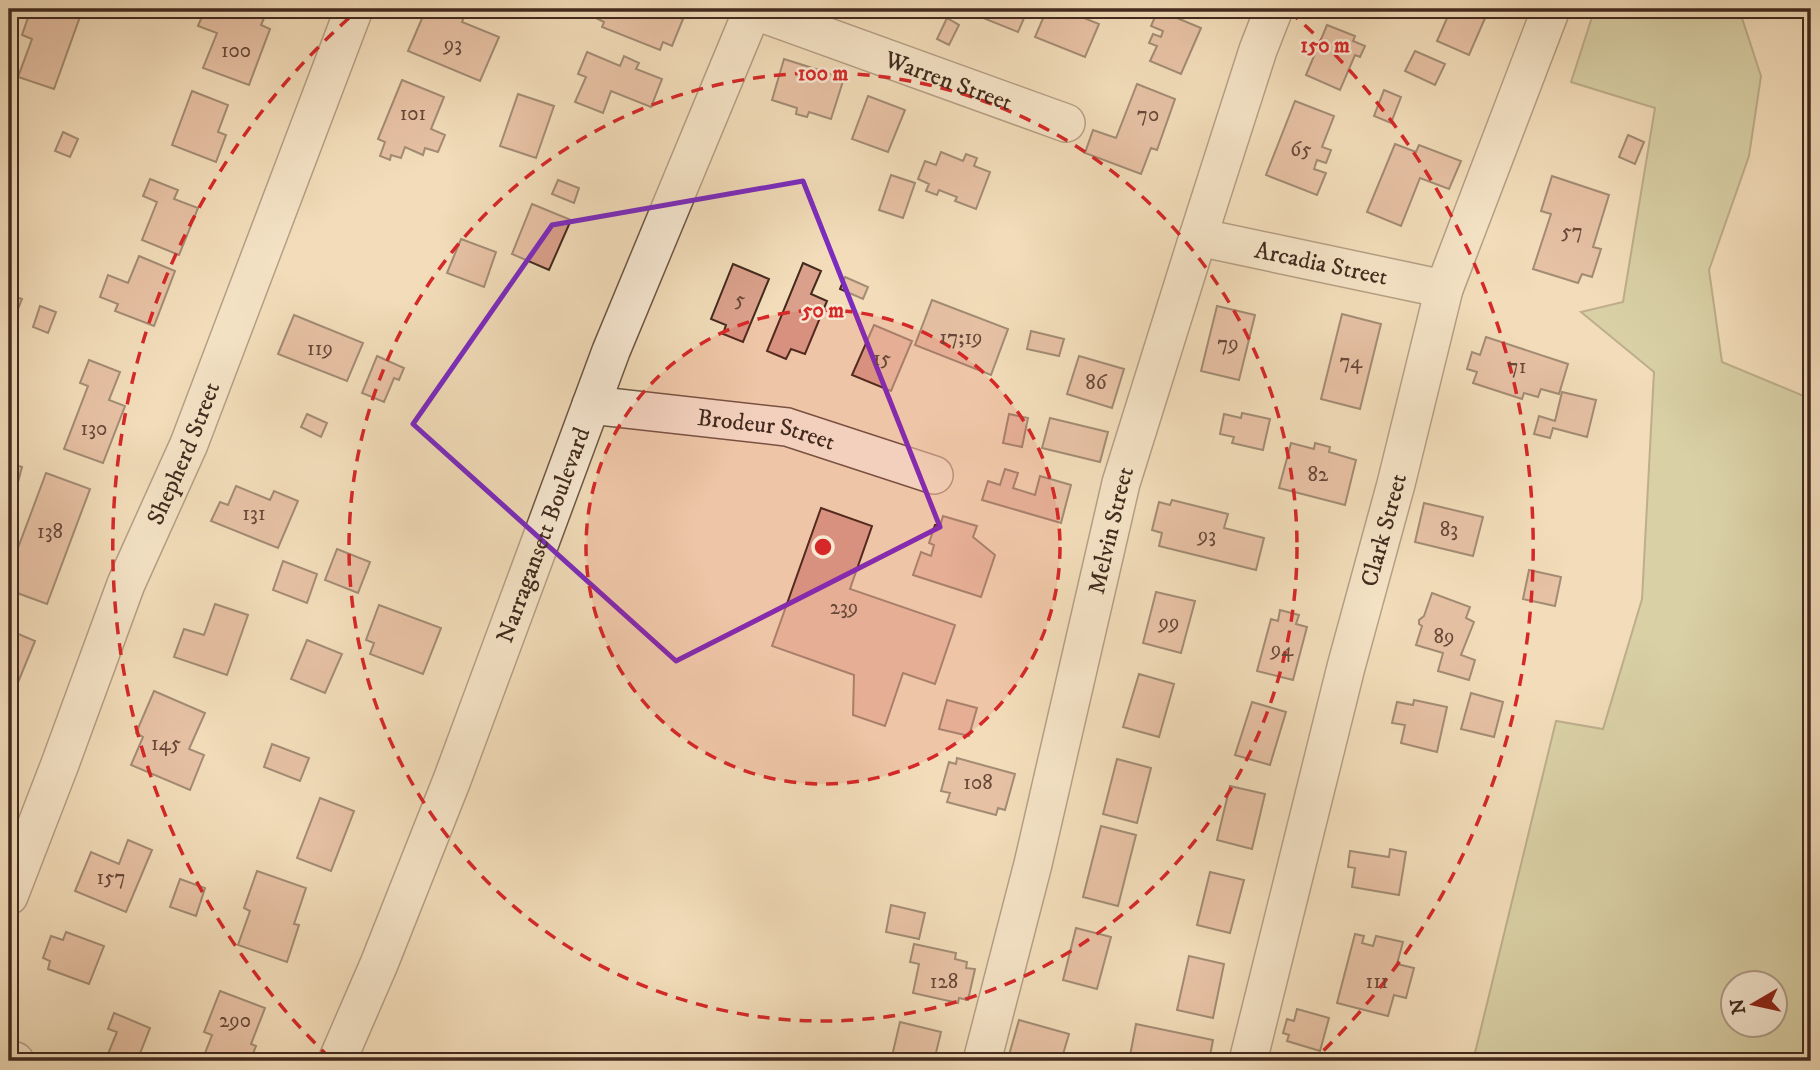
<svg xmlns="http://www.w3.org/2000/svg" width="1820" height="1070" font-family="'IM FELL DW Pica',serif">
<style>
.green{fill:#bac08f;stroke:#7e7556;stroke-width:2;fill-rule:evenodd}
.building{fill:#daa08b;stroke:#422a1e;stroke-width:2}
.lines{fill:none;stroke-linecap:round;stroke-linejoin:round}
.minor-casing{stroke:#6e5645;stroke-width:40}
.minor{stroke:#f7e8d2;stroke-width:37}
.marked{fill:none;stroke:#7b2cbf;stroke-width:5;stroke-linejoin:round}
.ring{fill:none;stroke:#d62828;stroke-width:3.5;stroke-dasharray:12 9}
.labels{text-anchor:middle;stroke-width:5;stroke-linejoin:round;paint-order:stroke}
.number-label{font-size:21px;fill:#684839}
.street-label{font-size:24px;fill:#422a1e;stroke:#f7e8d2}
.centre{fill:#d62828;stroke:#f7e8d2;stroke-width:3.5}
.ring-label{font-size:21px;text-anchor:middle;font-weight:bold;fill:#d62828;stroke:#f7e8d2;stroke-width:5;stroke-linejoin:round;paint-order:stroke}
</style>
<rect width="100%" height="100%" fill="#f2dcb9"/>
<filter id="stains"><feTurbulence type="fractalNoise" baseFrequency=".00286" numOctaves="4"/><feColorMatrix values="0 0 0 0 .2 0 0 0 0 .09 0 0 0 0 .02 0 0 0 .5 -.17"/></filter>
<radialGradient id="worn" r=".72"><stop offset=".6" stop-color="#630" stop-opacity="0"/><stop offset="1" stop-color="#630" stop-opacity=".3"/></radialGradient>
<path class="green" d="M1652,9H1743L1741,15L1761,76L1749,156L1709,270L1722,362L1811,399V1061H1473L1556,721L1603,729L1642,599L1654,372L1581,312L1623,302L1655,108L1571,82L1593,14ZM1732,982H1774V1024H1732Z"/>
<path class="building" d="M31,9H77L82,11L54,89L18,77L32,39L22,35Z
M205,9L227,16L229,9H268L261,25L270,29L249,85L203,68L217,33L198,26Z
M426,9H467L462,22L499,37L480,81L408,51Z
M598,9H675L672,15L683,19L672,46L663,42L660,50L602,27L604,22L594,17Z
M961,9H1028L1018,32Z
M1047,9H1062L1099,24L1085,57L1035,37Z
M1451,9H1489L1469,55L1437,41Z
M1158,10L1201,28L1181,74L1150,61L1157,46L1149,43L1153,34L1161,37L1163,31L1151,26Z
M947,18L959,25L949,45L937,39Z
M1327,25L1355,36L1353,41L1365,46L1360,57L1355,55L1340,90L1306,75Z
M1415,51L1445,64L1435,85L1405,71Z
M587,52L620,66L624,56L639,63L636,69L662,79L651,107L611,91L603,113L575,102L586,77L578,74Z
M784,59L844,78L831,119L809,112L807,117L796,114L797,108L772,100Z
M402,80L444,97L431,129L445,135L438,152L425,148L423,155L405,147L401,158L391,155L390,160L380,156L385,142L378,139Z
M1137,84L1175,99L1157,150L1151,148L1141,174L1085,153L1093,130L1116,138Z
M1384,90L1401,97L1391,123L1374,116Z
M192,91L228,105L218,132L226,135L216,162L172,145Z
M518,94L554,106L536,158L500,146Z
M868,96L905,110L888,152L852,139Z
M1295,101L1334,116L1322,147L1331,150L1326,163L1317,160L1314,169L1326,173L1317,195L1266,175Z
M63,132L78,139L70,157L55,151Z
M1628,135L1644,142L1635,164L1619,157Z
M1395,144L1416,152L1419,145L1461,161L1449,189L1420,178L1401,226L1367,212Z
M941,152L963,161L966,154L977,158L974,166L990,172L976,209L955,201L957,197L939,190L937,195L926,191L929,184L918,179L925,161L936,165Z
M891,175L915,183L903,218L879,210Z
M1552,176L1609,195L1593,247L1601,249L1592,277L1582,274L1578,283L1533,269L1551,214L1541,211Z
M150,179L178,190L174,199L198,208L179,255L142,240L157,202L143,196Z
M558,180L579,188L574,203L552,194Z
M532,204L571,220L549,270L512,254Z
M461,239L496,252L484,287L447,273Z
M139,256L175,271L154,326L115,311L118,304L100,297L108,275L128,283Z
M803,263L821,271L811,294L827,301L805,354L791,349L786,359L767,351Z
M733,264L769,279L743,342L723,334L726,325L711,319Z
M845,277L868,287L863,299L840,289Z
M9,295L22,299L14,319L9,317Z
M932,300L1008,329L991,375L915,345Z
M40,306L56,312L48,333L33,327Z
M1217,306L1255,315L1239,380L1201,371Z
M1342,314L1381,324L1360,409L1321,399Z
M294,315L363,343L347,381L278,354Z
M874,325L912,341L891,391L852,375Z
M1031,331L1064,339L1059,356L1027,349Z
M1486,337L1568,364L1559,394L1541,389L1538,397L1524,393L1522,399L1473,383L1477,372L1467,369L1472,352L1480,355Z
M377,356L404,368L399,380L394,378L384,402L362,393Z
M1079,356L1124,369L1112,408L1067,394Z
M89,360L120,372L109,400L125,406L103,463L64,449L88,386L80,383Z
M1562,392L1596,400L1587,437L1553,428L1550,438L1534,434L1539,416L1555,421Z
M1242,413L1270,419L1263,450L1232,443L1234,437L1220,434L1224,414L1241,418Z
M307,414L327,423L321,437L301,427Z
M1009,414L1028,418L1022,447L1003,443Z
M1050,418L1108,432L1100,462L1042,448Z
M1291,443L1314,449L1315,443L1330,447L1329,452L1356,460L1345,505L1279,488Z
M9,463L22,467L18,482L9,480Z
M1005,469L1018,473L1013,488L1035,495L1040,476L1071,485L1061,523L982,500L988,481L1000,485Z
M46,473L90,489L47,604L9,590V572Z
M236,486L270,500L274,491L298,501L278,548L211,521L220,502L228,505Z
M1172,500L1228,514L1224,528L1264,538L1256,570L1159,546L1162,533L1152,530L1159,502L1170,505Z
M1424,503L1483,517L1473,556L1415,542Z
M821,508L872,526L850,589L955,625L935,684L903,673L885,726L853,715L854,675L772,646Z
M943,516L977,526L973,537L995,555L981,597L913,575L921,552L931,556L934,545L929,543L935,525L940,526Z
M337,549L370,562L358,593L325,580Z
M283,561L317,574L307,603L273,590Z
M1529,570L1561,577L1555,606L1523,599Z
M1156,592L1195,601L1181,653L1143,643Z
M1432,593L1470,607L1466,618L1474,622L1461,655L1475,660L1469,680L1438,671L1443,653L1416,645L1422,626L1419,624V620L1424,616Z
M215,604L248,615L227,675L174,657L184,629L204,635Z
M379,605L441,628L423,674L370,654L374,643L366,640Z
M1280,610L1299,615L1296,624L1307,627L1293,680L1257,671L1271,619L1278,621Z
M9,630L35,641L10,702L9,701Z
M307,640L342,654L325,693L291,679Z
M1139,674L1174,684L1159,737L1123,727Z
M154,691L205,713L189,749L204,755L190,790L131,765L143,737L136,733Z
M1471,693L1503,702L1494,737L1461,729Z
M947,700L977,708L969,736L939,729Z
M1414,700L1447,707L1437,752L1401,743L1405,725L1392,723L1397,702L1413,705Z
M1252,702L1286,712L1270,765L1235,755Z
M272,744L309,758L300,781L264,767Z
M957,758L1015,774L1005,810L998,808L996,815L947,802L950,793L941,791L949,762L956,764Z
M1117,759L1151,768L1137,823L1103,814Z
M1230,786L1265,794L1252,849L1217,840Z
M320,798L354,811L331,871L297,858Z
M1101,826L1136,835L1118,906L1083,897Z
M128,840L152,850L126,912L75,891L91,852L119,864Z
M1390,849L1406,852L1399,895L1352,887L1355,868L1348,867L1350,851L1389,857Z
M257,871L306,888L294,924L299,925L287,962L238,945L250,911L244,908Z
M1210,872L1244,880L1230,933L1197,925Z
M180,879L205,888L196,916L170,907Z
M891,905L925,913L919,939L886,932Z
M1076,928L1111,937L1097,989L1063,980Z
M66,932L104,946L89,984L48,969L50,961L43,958L51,936L63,940Z
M1355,934L1364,936L1362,943L1373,946L1376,936L1403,942L1397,964L1414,968L1406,998L1394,995L1388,1016L1337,1003Z
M914,944L956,953L955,959L967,962L966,968L975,969L968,1000L959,998L958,1003L913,993L919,964L910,962Z
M1189,956L1224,964L1213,1018L1177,1010Z
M220,991L265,1008L251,1044L256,1046L250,1061H202L212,1035L204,1032Z
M1297,1009L1329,1018L1320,1051L1287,1041L1289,1035L1283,1033L1287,1019L1294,1021Z
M114,1013L150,1028L137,1061H105L117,1032L108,1029Z
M1019,1020L1069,1034L1061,1061H1032L1009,1055Z
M900,1022L941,1032L934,1061H877L879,1053L892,1056Z
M1136,1024L1213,1040L1209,1061H1129Z
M1335,1055L1364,1061H1333Z"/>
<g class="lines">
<defs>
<g id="minor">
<path id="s1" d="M753,10L1066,123"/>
<path id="s2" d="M1198,237L1444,289"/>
<path id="s3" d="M591,405L787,427L934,475"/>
<path id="s4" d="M9,896L60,764L126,584L189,444L354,9"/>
<path d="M9,1059L15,1061"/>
<path id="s5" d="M337,1061L379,964L452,780L611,351L753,9"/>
<path id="s6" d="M982,1061L1033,864L1121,483L1198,237L1258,50L1274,9"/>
<path id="s7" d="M1248,1061L1346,667L1396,484L1444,289L1551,9"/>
</g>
</defs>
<use href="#minor" class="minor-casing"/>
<use href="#minor" class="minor"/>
</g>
<path d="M0 0H1820V1070H0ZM803,181L940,527L676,661L413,424L552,225Z" fill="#f2dcb9" fill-opacity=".55" fill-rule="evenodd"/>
<path class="marked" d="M803,181L940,527L676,661L413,424L552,225Z"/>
<circle cx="823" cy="547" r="237" fill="#d62828" fill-opacity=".12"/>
<g class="ring">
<circle cx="823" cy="547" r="237"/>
<circle cx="823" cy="547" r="474"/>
<path d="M330 1058A710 710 0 0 1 357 11M1289 11A710 710 0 0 1 1316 1058"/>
</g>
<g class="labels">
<g class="number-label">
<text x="453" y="51">93</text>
<text x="236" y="57">100</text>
<text x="413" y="120">101</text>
<text x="1148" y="121">70</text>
<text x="1301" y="156">65</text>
<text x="1572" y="238">57</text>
<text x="740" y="306">5</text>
<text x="961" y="344">17;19</text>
<text x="1228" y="350">79</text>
<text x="320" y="355">119</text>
<text x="882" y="365">15</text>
<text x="1351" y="368">74</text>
<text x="1517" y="373">71</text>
<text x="1096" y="389">86</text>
<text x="94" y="435">130</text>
<text x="1318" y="481">82</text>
<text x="254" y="520">131</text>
<text x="1449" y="536">83</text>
<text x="50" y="538">138</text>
<text x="1207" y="542">93</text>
<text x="844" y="614">239</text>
<text x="1169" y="629">99</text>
<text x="1444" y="643">89</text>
<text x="1282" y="656">94</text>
<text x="166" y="750">145</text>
<text x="978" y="789">108</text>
<text x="111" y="884">157</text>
<text x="944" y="988">128</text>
<text x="1377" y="988">111</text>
<text x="235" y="1027">290</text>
</g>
<g class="street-label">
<text dy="8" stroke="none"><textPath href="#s1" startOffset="208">Warren Street</textPath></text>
<text dy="8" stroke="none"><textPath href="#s2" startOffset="126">Arcadia Street</textPath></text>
<text dy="8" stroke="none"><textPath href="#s3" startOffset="177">Brodeur Street</textPath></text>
<text dy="8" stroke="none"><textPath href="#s4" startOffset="476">Shepherd Street</textPath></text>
<text dy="8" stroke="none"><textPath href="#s6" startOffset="546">Melvin Street</textPath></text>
<text dy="8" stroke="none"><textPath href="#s7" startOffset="548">Clark Street</textPath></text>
<text dy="8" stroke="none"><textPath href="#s5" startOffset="565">Narragansett Boulevard</textPath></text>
</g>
</g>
<circle cx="823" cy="547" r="10" class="centre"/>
<g class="ring-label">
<text x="1325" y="52">150 m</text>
<text x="823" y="80">100 m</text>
<text x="823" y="317">50 m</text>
</g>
<rect width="1820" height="1070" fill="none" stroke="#f2dcb9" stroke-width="35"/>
<rect x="10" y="10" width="1799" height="1049" fill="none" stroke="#422a1e" stroke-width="3.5"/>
<rect x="18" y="18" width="1785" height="1035" fill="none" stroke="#422a1e" stroke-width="2"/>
<g transform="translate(1754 1004) rotate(261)"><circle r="33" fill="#f7e8d2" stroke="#af9c8a" stroke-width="2"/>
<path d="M0-5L12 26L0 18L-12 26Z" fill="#8f2418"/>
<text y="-10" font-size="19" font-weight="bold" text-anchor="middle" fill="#422a1e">N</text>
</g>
<rect width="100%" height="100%" filter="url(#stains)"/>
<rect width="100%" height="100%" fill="url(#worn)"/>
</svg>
